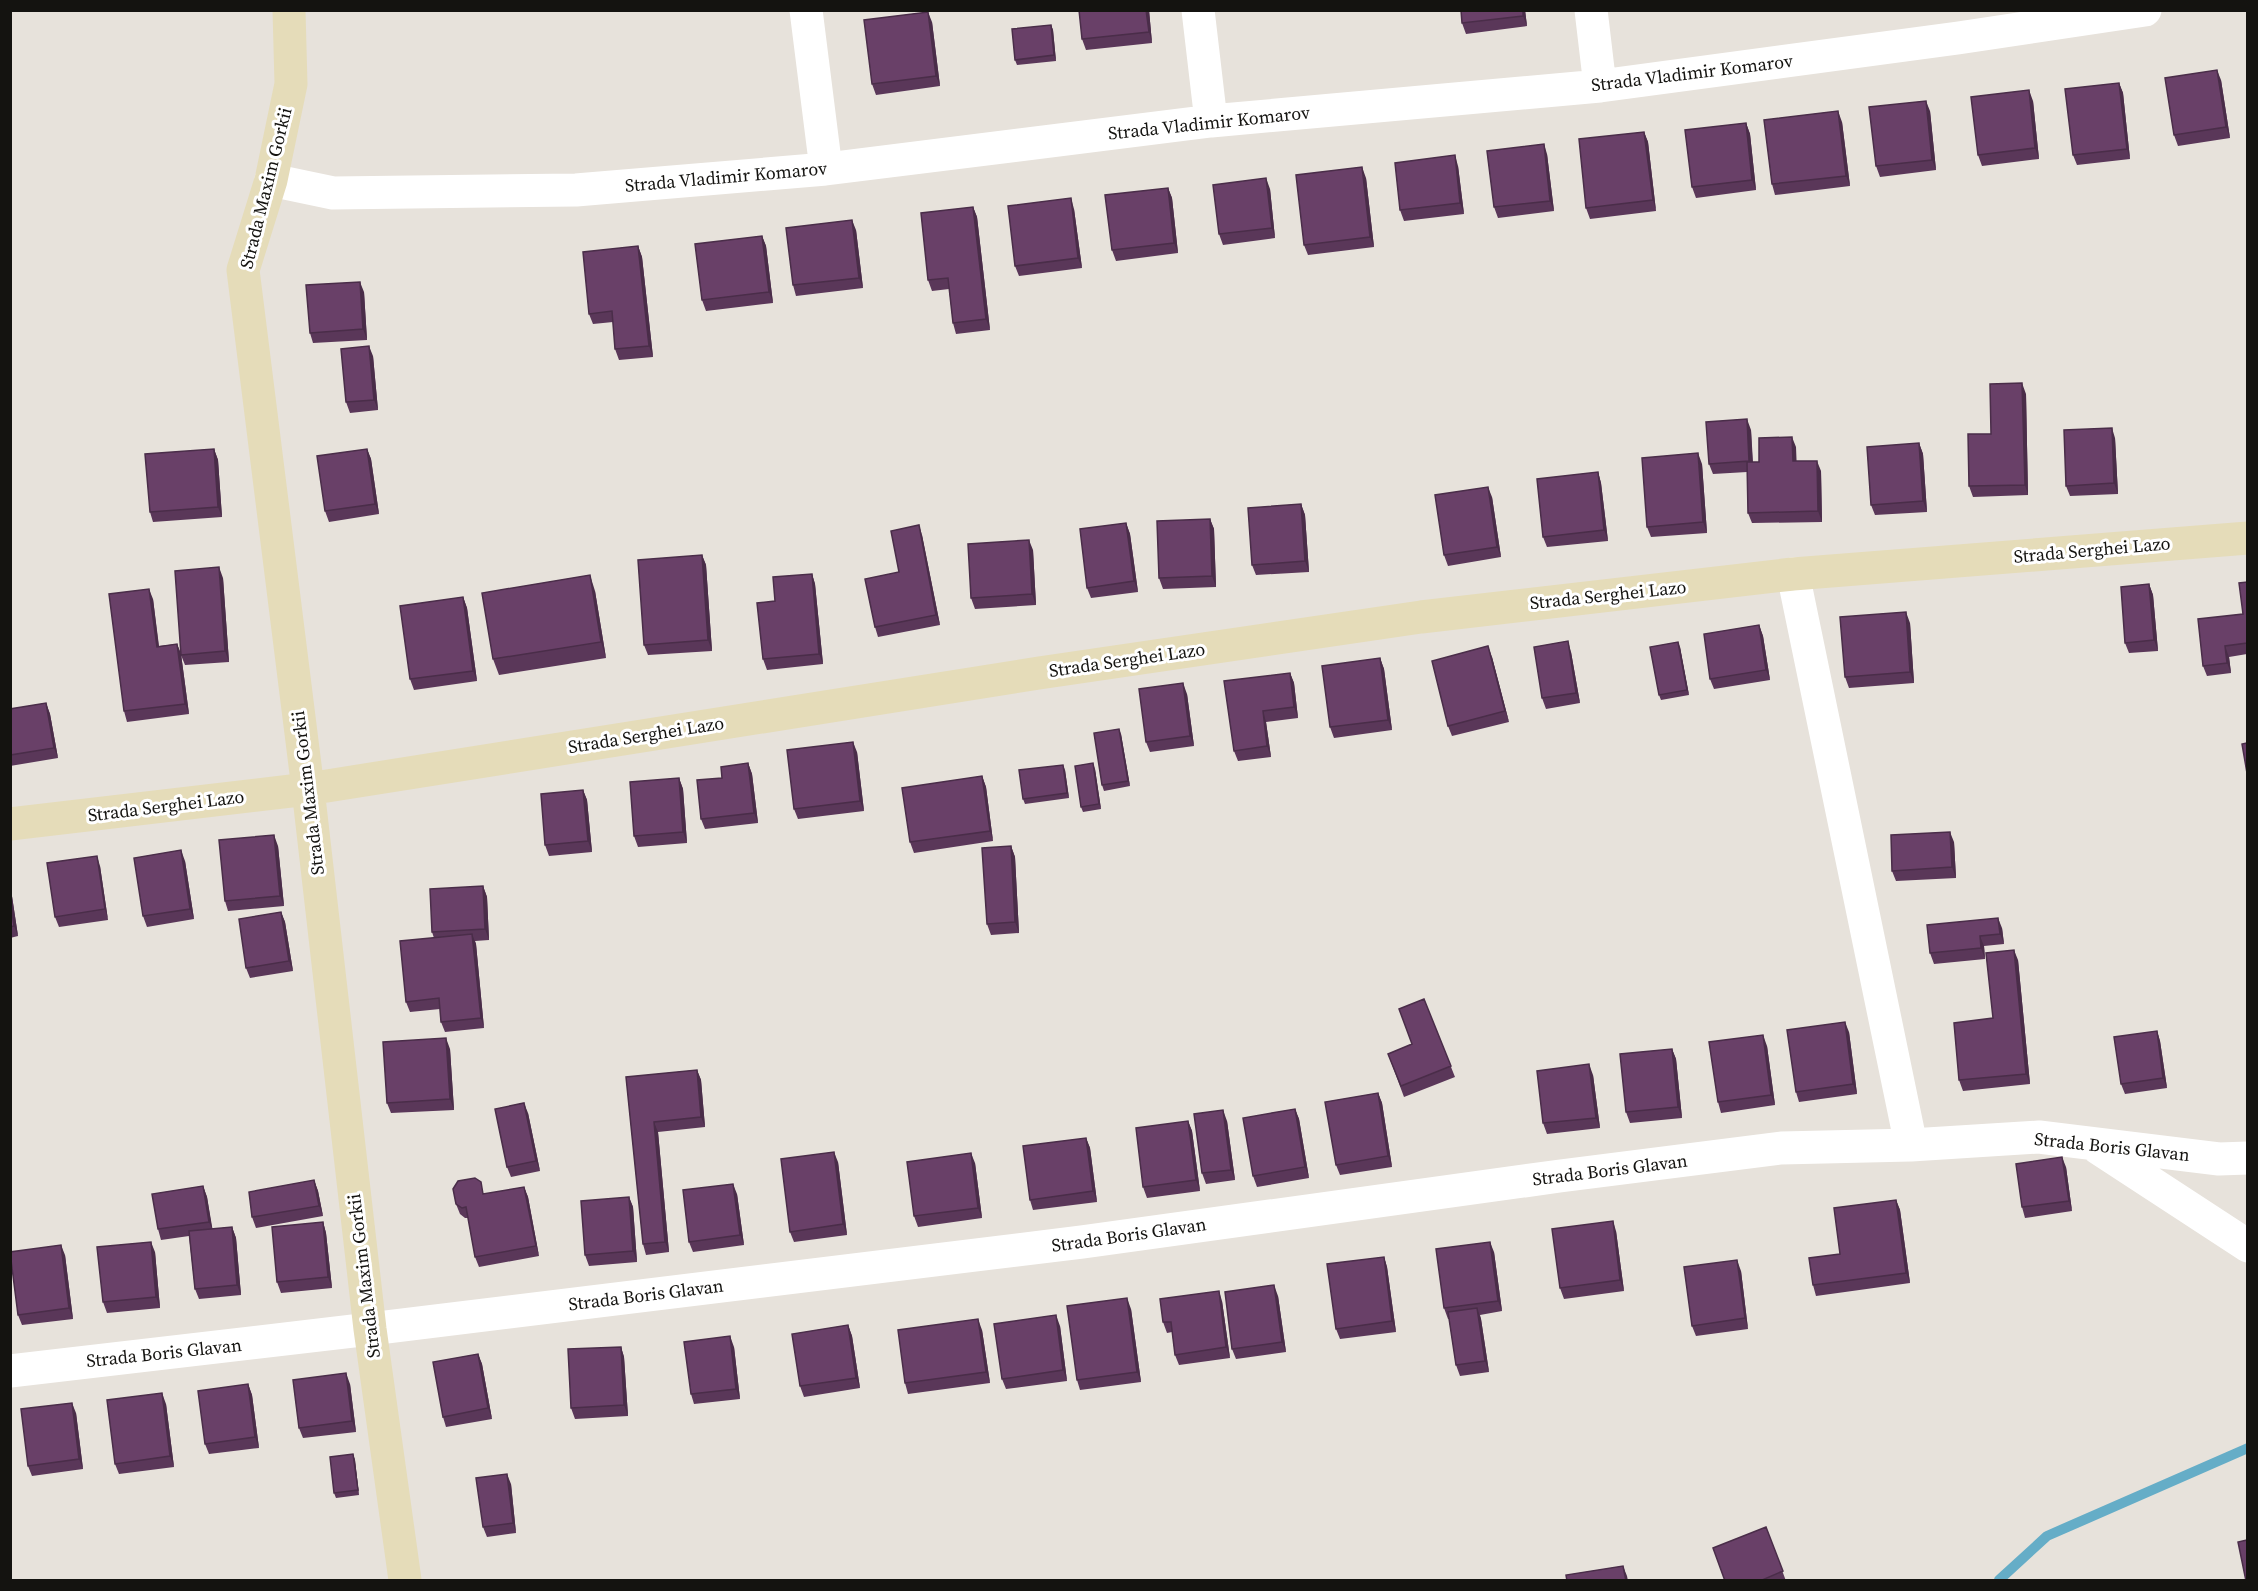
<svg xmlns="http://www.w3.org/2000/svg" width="2258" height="1591" font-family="'Source Serif 4',serif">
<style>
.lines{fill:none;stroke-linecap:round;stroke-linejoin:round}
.stream{stroke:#65adc7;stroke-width:10}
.street{stroke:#fff;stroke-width:33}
.secondary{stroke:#e5dcb9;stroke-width:33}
.wall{fill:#5a3759}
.shaded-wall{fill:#4a2d49}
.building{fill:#694068;stroke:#4a2d49;stroke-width:1.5}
.labels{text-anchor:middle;stroke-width:6;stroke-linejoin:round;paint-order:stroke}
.street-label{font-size:18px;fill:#141310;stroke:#fff}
</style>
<rect width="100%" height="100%" fill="#e7e2db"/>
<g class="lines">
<path class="stream" d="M1999,1580L2047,1536L2248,1448"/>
<path class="street" d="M806,10L826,169
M1198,10L1211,121
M1591,10L1600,86
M271,180L333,193L576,190L826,169L1211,121L1600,86L1958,38L2145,10
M1793,574L1911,1145
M2098,1148L2248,1246
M10,1371L370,1329L1082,1242L1560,1176L1781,1148L1911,1145L2039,1137L2219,1159L2248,1158"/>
<path class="secondary" d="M289,10L291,84L271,180L243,270L308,789L370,1329L405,1580
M10,824L308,789L1039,673L1421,617L1793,574L2248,538"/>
</g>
<path class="wall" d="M1149,10L1152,43L1086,50L1082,39Z
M1525,10L1527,26L1466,34L1462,23Z
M932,22L940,86L876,95L872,84Z
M1051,25L1053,30L1056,61L1017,65L1015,60Z
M2221,80L2230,138L2178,146L2174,135Z
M2119,83L2123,93L2130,159L2077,165L2073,155Z
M2033,101L2039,159L1982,166L1978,155Z
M1930,111L1936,170L1880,177L1876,166Z
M1842,122L1850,186L1775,195L1772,184Z
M1746,123L1750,134L1756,190L1696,198L1692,187Z
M1644,132L1648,142L1656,211L1590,219L1586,208Z
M1547,154L1554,211L1498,218L1494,207Z
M1458,166L1464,214L1404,221L1400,210Z
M1366,178L1374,247L1308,255L1304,245Z
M1168,188L1172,198L1178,253L1116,261L1112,250Z
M1270,189L1275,238L1223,245L1219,234Z
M973,207L977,217L990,330L956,334L953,323L949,289L932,291L928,280Z
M1074,209L1082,268L1019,276L1015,266Z
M856,230L863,288L796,296L793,285Z
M762,236L766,246L773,303L706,311L702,300Z
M638,246L642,257L653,357L619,360L615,349L613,322L593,324L589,314Z
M364,292L367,340L313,343L310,333Z
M373,356L378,410L350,413L346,402Z
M2026,394L2028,495L1973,497L1969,486Z
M1751,430L1753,462H1759L1796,447V461L1821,471L1822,522L1752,523L1748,513L1747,472L1713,474L1709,464Z
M2115,438L2118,494L2070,496L2066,486Z
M1919,443L1923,454L1927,512L1875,515L1871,505Z
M214,449L218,460L222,517L153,522L150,512Z
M367,449L371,459L379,514L329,522L325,511Z
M1702,464L1707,533L1651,537L1647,527Z
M1598,472L1601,483L1608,541L1547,547L1543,537Z
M1492,497L1501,557L1448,566L1444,555Z
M1301,504L1305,515L1309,572L1256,575L1252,565Z
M1210,519L1214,529L1216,587L1163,589L1159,578Z
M1126,523L1130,534L1138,592L1091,598L1087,588Z
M922,535L940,625L878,637L875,627L899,572Z
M1033,550L1036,605L975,609L971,598Z
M702,555L706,565L712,651L648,655L644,645Z
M812,574L815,584L823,664L767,670L763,659L775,601Z
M223,578L229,662L185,665L181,655Z
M2247,582V654L2229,657L2231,673L2207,676L2203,666L2243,614Z
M2149,584L2153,595L2158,651L2129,653L2125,643Z
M595,591L606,658L499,675L493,659Z
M463,597L467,608L477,681L414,690L410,679Z
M153,599L159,646L177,644L181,654L189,714L127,722L124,711Z
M1910,623L1914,683L1849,688L1845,677Z
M1759,625L1763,636L1770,680L1714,689L1710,679Z
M1680,647L1689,695L1661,700L1659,695Z
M1571,652L1580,703L1546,709L1542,698Z
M1492,657L1509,722L1452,736L1448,726Z
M1380,658L1384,669L1392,730L1334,738L1330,727Z
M1290,673L1294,683L1298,718L1266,722L1271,757L1238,761L1234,751Z
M1187,694L1194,746L1150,752L1146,742Z
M46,703L50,714L58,758L10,766V709Z
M1121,734L1130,786L1104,791L1102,785Z
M857,752L864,811L798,819L794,809Z
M748,763L752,774L758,823L705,829L701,819L722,778Z
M1095,769L1101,809L1083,812L1081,807Z
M1065,770L1069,798L1025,804L1023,799Z
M982,776L986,787L993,841L914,853L910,842Z
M679,778L683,789L687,843L638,847L634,836Z
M583,790L587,800L592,852L549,856L545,845Z
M1954,842L1956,878L1896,881L1892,871Z
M278,846L284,906L228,911L225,901Z
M1011,846L1015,857L1019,933L991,935L987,924Z
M185,861L194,919L147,927L143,916Z
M100,866L108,920L59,927L55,917Z
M10,883L18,936L10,938Z
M483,886L487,897L489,940L475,941L476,944L484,1028L445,1032L441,1022L440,1009L410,1012L406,1002L434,938L432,932Z
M281,912L285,922L293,971L250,978L246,968Z
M2002,928L2004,944L1984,946L1985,959L1934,964L1930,953Z
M2018,960L2030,1084L1963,1091L1959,1080L1993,1018Z
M1424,999L1455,1077L1404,1097L1388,1054L1412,1044Z
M2157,1031L2160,1041L2167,1088L2125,1094L2121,1084Z
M1849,1032L1857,1094L1799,1102L1796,1092Z
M1767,1046L1775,1105L1721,1113L1718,1102Z
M450,1049L454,1110L391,1113L387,1103Z
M1672,1049L1676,1059L1682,1118L1630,1123L1626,1112Z
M697,1070L701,1080L705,1127L658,1132L669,1252L646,1255L643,1244L626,1077Z
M1593,1075L1600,1128L1547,1134L1543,1123Z
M1378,1093L1382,1103L1392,1167L1340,1175L1336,1165Z
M1295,1109L1299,1119L1309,1178L1257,1187L1253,1176Z
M528,1113L540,1171L511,1177L507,1167Z
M1188,1121L1192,1131L1200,1191L1147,1198L1143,1187Z
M1227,1121L1235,1180L1206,1184L1202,1173Z
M1086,1138L1090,1148L1097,1202L1033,1210L1030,1200Z
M838,1162L847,1235L794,1242L790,1232Z
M975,1163L982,1218L918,1227L914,1216Z
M2066,1167L2072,1211L2025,1218L2022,1207Z
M314,1180L318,1191L323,1216L256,1228L252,1217Z
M203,1186L207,1197L212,1229L232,1227L236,1238L241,1295L199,1299L195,1289L189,1236L161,1240L158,1229Z
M524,1187L528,1197L539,1256L479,1267L475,1257L468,1218H465L460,1214L456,1204L485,1194Z
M737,1194L744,1245L693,1252L689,1242Z
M629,1197L633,1207L637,1262L589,1266L585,1255Z
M1896,1200L1900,1210L1910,1283L1816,1296L1813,1285L1840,1254Z
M323,1222L326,1233L332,1288L281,1293L277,1282Z
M1616,1231L1624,1291L1564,1299L1560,1288Z
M155,1252L160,1308L107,1313L103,1302Z
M1494,1252L1502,1311L1480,1315L1481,1319L1489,1372L1460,1376L1456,1365L1449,1319H1448L1444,1308Z
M65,1255L73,1319L22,1325L18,1315Z
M1384,1257L1387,1267L1396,1332L1340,1339L1336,1329Z
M1741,1271L1748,1329L1696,1336L1692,1326Z
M1278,1296L1286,1352L1236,1359L1232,1349Z
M1222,1301L1230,1358L1179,1365L1175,1355L1172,1332L1167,1333L1163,1322Z
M1131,1309L1141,1382L1080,1390L1077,1380Z
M848,1325L852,1336L860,1388L804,1397L800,1386Z
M1060,1326L1067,1381L1006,1389L1002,1379Z
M982,1330L990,1383L908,1394L905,1383Z
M621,1347L624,1357L628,1416L575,1419L571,1408Z
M734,1347L740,1399L694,1404L691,1394Z
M478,1354L482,1364L492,1419L446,1427L443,1417Z
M248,1384L252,1395L259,1448L209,1454L205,1444Z
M350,1384L356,1432L303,1438L299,1428Z
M166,1404L174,1467L119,1474L115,1464Z
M76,1413L83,1469L32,1476L28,1466Z
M353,1454L355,1460L359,1495L336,1498L334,1493Z
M511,1484L516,1533L487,1537L483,1527Z
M1766,1527L1786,1581H1725Z"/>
<path class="shaded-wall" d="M1146,10H1149L1152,43L1149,32Z
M1523,10H1525L1527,26L1523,16Z
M928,12L932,22L940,86L936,76Z
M1051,25L1053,30L1056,61L1054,55Z
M2217,70L2221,80L2230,138L2226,127Z
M2119,83L2123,93L2130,159L2127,149Z
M2029,90L2033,101L2039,159L2035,148Z
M1926,101L1930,111L1936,170L1932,160Z
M1838,111L1842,122L1850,186L1846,176Z
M1746,123L1750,134L1756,190L1752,180Z
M1644,132L1648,142L1656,211L1653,200Z
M1544,144L1547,154L1554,211L1550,201Z
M1455,155L1458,166L1464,214L1460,203Z
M1362,167L1366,178L1374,247L1370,237Z
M1266,178L1270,189L1275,238L1272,228Z
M1168,188L1172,198L1178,253L1174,243Z
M1071,198L1074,209L1082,268L1078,258Z
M973,207L977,217L990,330L986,319Z
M852,220L856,230L863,288L859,278Z
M762,236L766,246L773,303L769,292Z
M638,246L642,257L653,357L649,346Z
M360,282L364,292L367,340L363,329Z
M369,346L373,356L378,410L374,400Z
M2022,383L2026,394L2028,495L2025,485Z
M1747,419L1751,430L1753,472L1749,461Z
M2112,428L2115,438L2118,494L2114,483Z
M1792,437L1796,447L1797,472L1793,461Z
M1919,443L1923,454L1927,512L1923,501Z
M214,449L218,460L222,517L218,507Z
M367,449L371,459L379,514L375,504Z
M1698,453L1702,464L1707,533L1703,522Z
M1817,461L1821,471L1822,522L1818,511Z
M1598,472L1601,483L1608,541L1604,530Z
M1488,487L1492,497L1501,557L1497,547Z
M1301,504L1305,515L1309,572L1305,561Z
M1210,519L1214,529L1216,587L1212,576Z
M1126,523L1130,534L1138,592L1134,581Z
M919,525L922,535L940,625L936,615Z
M1029,540L1033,550L1036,605L1032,594Z
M702,555L706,565L712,651L708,640Z
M219,567L223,578L229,662L225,651Z
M812,574L815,584L823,664L819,654Z
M590,575L595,591L606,658L601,642Z
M2149,584L2153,595L2158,651L2154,640Z
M149,589L153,599L160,657L157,647Z
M463,597L467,608L477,681L473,671Z
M1906,612L1910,623L1914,683L1910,672Z
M1759,625L1763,636L1770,680L1766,670Z
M1568,641L1571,652L1580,703L1576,693Z
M1678,642L1680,647L1689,695L1687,690Z
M177,644L181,654L189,714L185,704Z
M1488,646L1492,657L1509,722L1505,711Z
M2225,646L2229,657L2231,673L2227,663Z
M1380,658L1384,669L1392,730L1388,720Z
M1290,673L1294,683L1298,718L1294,707Z
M1183,683L1187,694L1194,746L1190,736Z
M46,703L50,714L58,758L54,748Z
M1263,711L1266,722L1271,757L1267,746Z
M1119,729L1121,734L1130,786L1128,781Z
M853,742L857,752L864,811L860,801Z
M748,763L752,774L758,823L754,813Z
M1093,763L1095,769L1101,809L1099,804Z
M1063,765L1065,770L1069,798L1067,793Z
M982,776L986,787L993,841L990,831Z
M679,778L683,789L687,843L683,832Z
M583,790L587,800L592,852L588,841Z
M1950,832L1954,842L1956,878L1952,867Z
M274,835L278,846L284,906L280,896Z
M1011,846L1015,857L1019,933L1015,922Z
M181,850L185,861L194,919L190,909Z
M97,856L100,866L108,920L105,909Z
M10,883L18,936L14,926L10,899Z
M483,886L487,897L489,940L485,929Z
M281,912L285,922L293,971L289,961Z
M1998,918L2002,928L2004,944L2000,934Z
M472,934L476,944L484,1028L481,1018Z
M1980,936L1984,946L1985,959L1981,948Z
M2014,950L2018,960L2030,1084L2026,1074Z
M1845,1022L1849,1032L1857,1094L1853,1084Z
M2157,1031L2160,1041L2167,1088L2163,1078Z
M1763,1035L1767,1046L1775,1105L1771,1095Z
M446,1038L450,1049L454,1110L450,1099Z
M1672,1049L1676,1059L1682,1118L1678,1107Z
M1589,1064L1593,1075L1600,1128L1596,1118Z
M697,1070L701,1080L705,1127L701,1117Z
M1378,1093L1382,1103L1392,1167L1388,1156Z
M524,1103L528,1113L540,1171L536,1161Z
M1295,1109L1299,1119L1309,1178L1305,1167Z
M1223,1110L1227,1121L1235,1180L1231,1170Z
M1188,1121L1192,1131L1200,1191L1196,1180Z
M654,1122L658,1132L669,1252L665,1242Z
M1086,1138L1090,1148L1097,1202L1093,1191Z
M834,1152L838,1162L847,1235L843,1224Z
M971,1153L975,1163L982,1218L978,1208Z
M2062,1157L2066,1167L2072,1211L2069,1201Z
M314,1180L318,1191L323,1216L319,1206Z
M733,1184L737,1194L744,1245L740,1235Z
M203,1186L207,1197L213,1232L209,1222Z
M524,1187L528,1197L539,1256L536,1246Z
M629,1197L633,1207L637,1262L633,1251Z
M1896,1200L1900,1210L1910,1283L1906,1273Z
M1613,1221L1616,1231L1624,1291L1620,1280Z
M323,1222L326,1233L332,1288L328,1277Z
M232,1227L236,1238L241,1295L237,1285Z
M151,1242L155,1252L160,1308L156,1297Z
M1490,1242L1494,1252L1502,1311L1498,1301Z
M61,1245L65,1255L73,1319L69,1308Z
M1384,1257L1387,1267L1396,1332L1392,1321Z
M1737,1260L1741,1271L1748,1329L1745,1318Z
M1274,1285L1278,1296L1286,1352L1282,1342Z
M1219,1291L1222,1301L1230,1358L1226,1347Z
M1127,1298L1131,1309L1141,1382L1137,1372Z
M1477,1308L1481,1319L1489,1372L1485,1361Z
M1056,1315L1060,1326L1067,1381L1063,1370Z
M978,1319L982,1330L990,1383L986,1372Z
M848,1325L852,1336L860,1388L856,1378Z
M730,1336L734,1347L740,1399L736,1389Z
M621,1347L624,1357L628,1416L624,1405Z
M478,1354L482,1364L492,1419L488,1408Z
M346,1373L350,1384L356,1432L352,1421Z
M248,1384L252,1395L259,1448L255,1437Z
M162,1393L166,1404L174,1467L170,1456Z
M72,1403L76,1413L83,1469L79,1459Z
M353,1454L355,1460L359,1495L358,1490Z
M507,1474L511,1484L516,1533L513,1523Z
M1623,1566L1627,1576L1628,1581H1626Z"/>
<path class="building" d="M1079,10H1146L1149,32L1082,39Z
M1461,10H1523V16L1462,23Z
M928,12L936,76L872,84L864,20Z
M1051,25L1054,55L1015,60L1012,29Z
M2217,70L2226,127L2174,135L2165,78Z
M2119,83L2127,149L2073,155L2065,89Z
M2029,90L2035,148L1978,155L1971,97Z
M1926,101L1932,160L1876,166L1869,107Z
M1838,111L1846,176L1772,184L1764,120Z
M1746,123L1752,180L1692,187L1685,130Z
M1644,132L1653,200L1586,208L1579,139Z
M1544,144L1550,201L1494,207L1487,151Z
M1455,155L1460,203L1400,210L1395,163Z
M1362,167L1370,237L1304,245L1296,175Z
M1266,178L1272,228L1219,234L1213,185Z
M1168,188L1174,243L1112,250L1105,195Z
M1071,198L1078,258L1015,266L1008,206Z
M973,207L986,319L953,323L948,278L928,280L921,213Z
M852,220L859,278L793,285L786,228Z
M762,236L769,292L702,300L695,244Z
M638,246L649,346L615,349L612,311L589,314L583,252Z
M360,282L363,329L310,333L306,285Z
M369,346L374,400L346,402L341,349Z
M2022,383L2025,485L1969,486L1968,434H1991L1990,384Z
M1747,419L1749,461L1709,464L1706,422Z
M2112,428L2114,483L2066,486L2064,430Z
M1792,437L1793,461H1817L1818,511L1748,513L1747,462H1759V438Z
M1919,443L1923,501L1871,505L1867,447Z
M214,449L218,507L150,512L145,454Z
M367,449L375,504L325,511L317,456Z
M1698,453L1703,522L1647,527L1642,458Z
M1598,472L1604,530L1543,537L1537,479Z
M1488,487L1497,547L1444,555L1435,495Z
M1301,504L1305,561L1252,565L1248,508Z
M1210,519L1212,576L1159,578L1157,521Z
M1126,523L1134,581L1087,588L1080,529Z
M919,525L936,615L875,627L865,579L899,572L891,531Z
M1029,540L1032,594L971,598L968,544Z
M702,555L708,640L644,645L638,560Z
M219,567L225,651L181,655L175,571Z
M812,574L819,654L763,659L757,603L775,601L773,577Z
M590,575L601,642L493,659L482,593Z
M2247,582V643L2225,646L2227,663L2203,666L2198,619L2243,614L2239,583Z
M2149,584L2154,640L2125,643L2121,587Z
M149,589L157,647L177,644L185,704L124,711L109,594Z
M463,597L473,671L410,679L400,606Z
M1906,612L1910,672L1845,677L1840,617Z
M1759,625L1766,670L1710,679L1704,634Z
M1568,641L1576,693L1542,698L1534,647Z
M1678,642L1687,690L1659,695L1650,647Z
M1488,646L1505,711L1448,726L1432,661Z
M1380,658L1388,720L1330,727L1322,666Z
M1290,673L1294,707L1263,711L1267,746L1234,751L1224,681Z
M1183,683L1190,736L1146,742L1139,689Z
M46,703L54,748L10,755V709Z
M1119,729L1128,781L1102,785L1094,733Z
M853,742L860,801L794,809L787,750Z
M2247,743V773L2242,744Z
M748,763L754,813L701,819L697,780L722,778L721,767Z
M1093,763L1099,804L1081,807L1075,766Z
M1063,765L1067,793L1023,799L1019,770Z
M982,776L990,831L910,842L902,788Z
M679,778L683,832L634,836L630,782Z
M583,790L588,841L545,845L541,794Z
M1950,832L1952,867L1892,871L1891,835Z
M274,835L280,896L225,901L219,840Z
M1011,846L1015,922L987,924L982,848Z
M181,850L190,909L143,916L134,858Z
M97,856L105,909L55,917L47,863Z
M483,886L485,929L432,932L430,889Z
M10,899L14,926L10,927Z
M281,912L289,961L246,968L239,919Z
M1998,918L2000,934L1980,936L1981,948L1930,953L1927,925Z
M472,934L481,1018L441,1022L439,998L406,1002L400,941Z
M2014,950L2026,1074L1959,1080L1954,1023L1993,1018L1986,953Z
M1424,999L1451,1066L1401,1086L1388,1054L1412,1044L1399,1009Z
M1845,1022L1853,1084L1796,1092L1787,1030Z
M2157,1031L2163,1078L2121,1084L2114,1037Z
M1763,1035L1771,1095L1718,1102L1709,1042Z
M446,1038L450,1099L387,1103L383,1042Z
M1672,1049L1678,1107L1626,1112L1620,1054Z
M1589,1064L1596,1118L1543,1123L1537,1071Z
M697,1070L701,1117L654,1122L665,1242L643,1244L626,1077Z
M1378,1093L1388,1156L1336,1165L1325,1102Z
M524,1103L536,1161L507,1167L495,1109Z
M1295,1109L1305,1167L1253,1176L1243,1118Z
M1223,1110L1231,1170L1202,1173L1194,1114Z
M1188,1121L1196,1180L1143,1187L1136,1128Z
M1086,1138L1093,1191L1030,1200L1023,1146Z
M834,1152L843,1224L790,1232L781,1159Z
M971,1153L978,1208L914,1216L907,1162Z
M2062,1157L2069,1201L2022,1207L2016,1164Z
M475,1178L481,1182L483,1194L524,1187L536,1246L475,1257L466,1207L462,1208L456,1204L453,1189L458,1181Z
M314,1180L319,1206L252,1217L249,1192Z
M733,1184L740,1235L689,1242L683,1190Z
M203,1186L209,1222L158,1229L152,1194Z
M629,1197L633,1251L585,1255L581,1201Z
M1896,1200L1906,1273L1813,1285L1809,1258L1840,1254L1834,1208Z
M1613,1221L1620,1280L1560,1288L1552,1229Z
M323,1222L328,1277L277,1282L272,1227Z
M232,1227L237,1285L195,1289L189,1231Z
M151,1242L156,1297L103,1302L97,1247Z
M1490,1242L1498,1301L1444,1308L1436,1249Z
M61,1245L69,1308L18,1315L10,1252Z
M1384,1257L1392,1321L1336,1329L1327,1264Z
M1737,1260L1745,1318L1692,1326L1684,1267Z
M1274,1285L1282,1342L1232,1349L1225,1292Z
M1219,1291L1226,1347L1175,1355L1171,1322H1163L1160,1299Z
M1127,1298L1137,1372L1077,1380L1067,1306Z
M1477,1308L1485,1361L1456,1365L1448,1312Z
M1056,1315L1063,1370L1002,1379L994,1324Z
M978,1319L986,1372L905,1383L898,1330Z
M848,1325L856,1378L800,1386L792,1334Z
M730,1336L736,1389L691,1394L684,1342Z
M621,1347L624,1405L571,1408L568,1349Z
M478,1354L488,1408L443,1417L433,1362Z
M346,1373L352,1421L299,1428L293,1380Z
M248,1384L255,1437L205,1444L198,1391Z
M162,1393L170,1456L115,1464L107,1400Z
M72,1403L79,1459L28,1466L21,1409Z
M353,1454L358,1490L334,1493L330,1457Z
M507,1474L513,1523L483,1527L476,1478Z
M1766,1527L1783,1571L1760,1581H1725L1713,1548Z
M2247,1540V1581H2246L2238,1542Z
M1623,1566L1626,1581H1567L1566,1575Z"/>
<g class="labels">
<g class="street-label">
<text transform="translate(1692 73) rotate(-7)" y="6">Strada Vladimir Komarov</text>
<text transform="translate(1209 123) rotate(-6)" y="6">Strada Vladimir Komarov</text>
<text transform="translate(726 177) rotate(-5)" y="6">Strada Vladimir Komarov</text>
<text transform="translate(266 188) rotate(-76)" y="6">Strada Maxim Gorkii</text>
<text transform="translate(2092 550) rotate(-5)" y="6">Strada Serghei Lazo</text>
<text transform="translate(1608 595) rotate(-6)" y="6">Strada Serghei Lazo</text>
<text transform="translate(1127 660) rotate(-8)" y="6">Strada Serghei Lazo</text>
<text transform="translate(646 735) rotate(-9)" y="6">Strada Serghei Lazo</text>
<text transform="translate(308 793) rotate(-97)" y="6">Strada Maxim Gorkii</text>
<text transform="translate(166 806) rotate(-7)" y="6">Strada Serghei Lazo</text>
<text transform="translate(2112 1147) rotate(6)" y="6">Strada Boris Glavan</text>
<text transform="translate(1610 1170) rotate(-7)" y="6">Strada Boris Glavan</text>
<text transform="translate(1129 1235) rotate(-8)" y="6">Strada Boris Glavan</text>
<text transform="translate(364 1276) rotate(-97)" y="6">Strada Maxim Gorkii</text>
<text transform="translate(646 1295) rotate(-7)" y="6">Strada Boris Glavan</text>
<text transform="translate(164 1353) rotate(-6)" y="6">Strada Boris Glavan</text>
</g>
</g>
<rect width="2258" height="1591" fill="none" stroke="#141310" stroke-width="24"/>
</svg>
